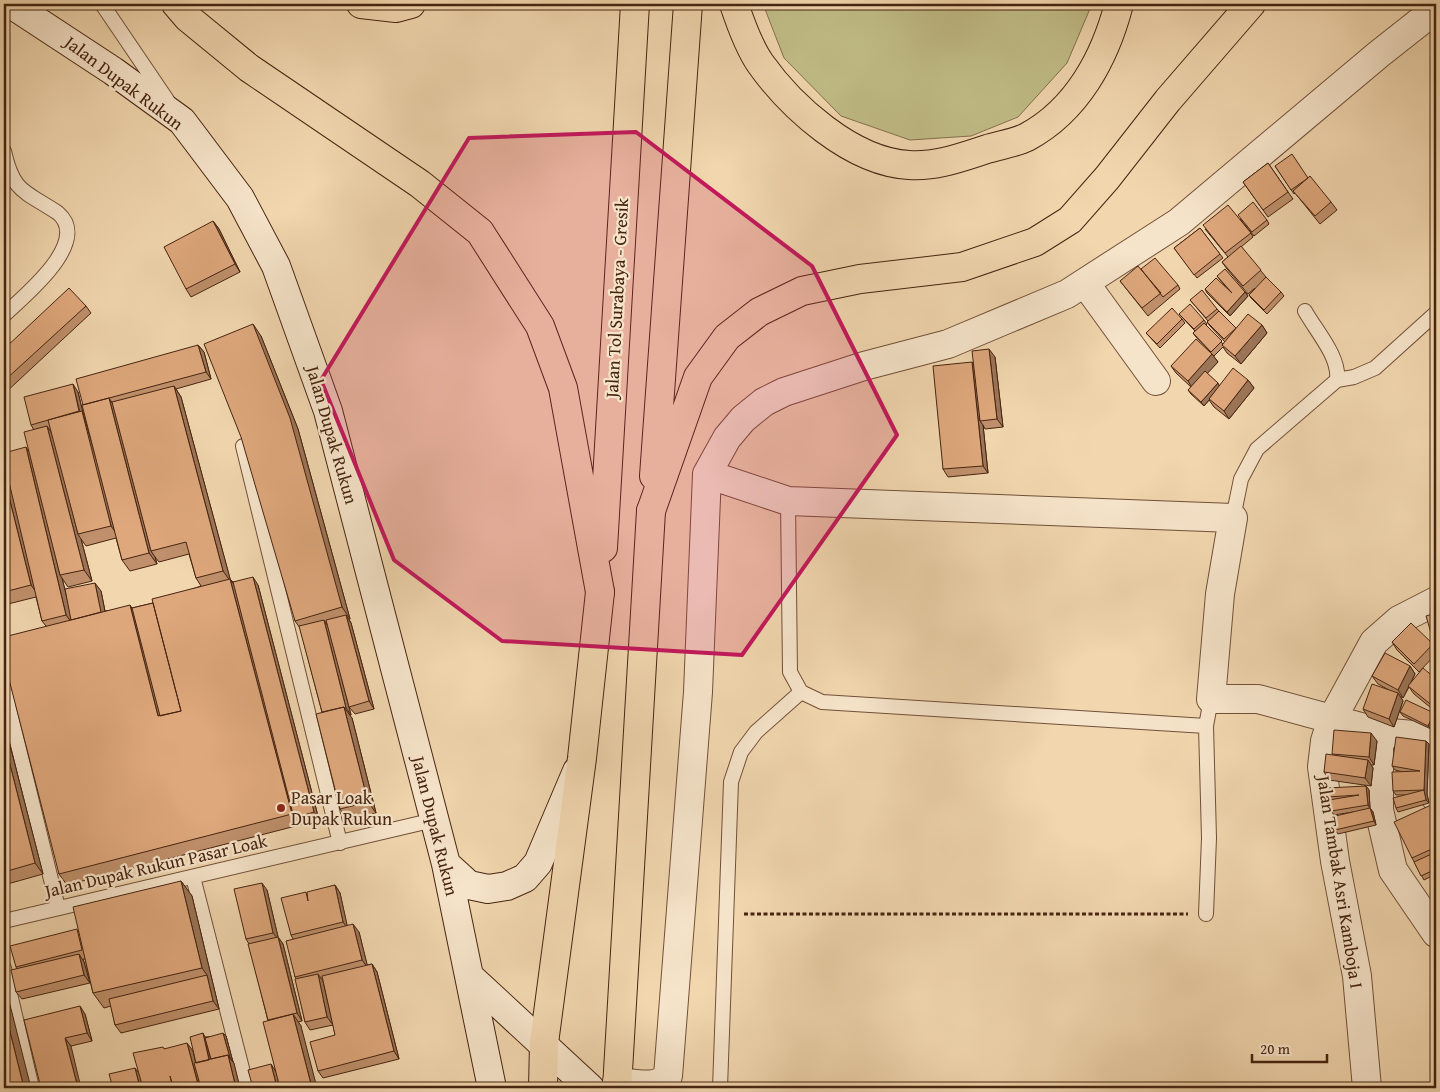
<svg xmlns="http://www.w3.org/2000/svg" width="1440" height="1092" font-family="'Gentium Book Plus',serif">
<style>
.green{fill:#c0bc86;stroke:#83704c}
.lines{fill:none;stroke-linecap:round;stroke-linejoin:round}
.service-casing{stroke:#715038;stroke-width:16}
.minor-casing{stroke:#715038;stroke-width:30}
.secondary-casing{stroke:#462411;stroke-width:30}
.primary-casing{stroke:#462411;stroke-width:30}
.motorway-casing{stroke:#462411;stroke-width:30}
.path{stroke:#462411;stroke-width:3;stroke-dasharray:4 2.5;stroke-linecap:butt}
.service{stroke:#f6e4ca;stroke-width:14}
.minor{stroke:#f6e4ca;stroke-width:28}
.secondary{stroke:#f6e4ca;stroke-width:28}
.primary{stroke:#f1d6ae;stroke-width:28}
.motorway{stroke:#f1d6ae;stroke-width:28}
.wall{fill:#bf906b;stroke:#462411;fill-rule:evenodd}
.shaded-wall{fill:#9b7557;stroke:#462411}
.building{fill:#dea77c;stroke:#462411}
.marked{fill:#c2185b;fill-opacity:0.2;stroke:#c2185b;stroke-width:4;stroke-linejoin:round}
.poi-dot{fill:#8f2418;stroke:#f6e4ca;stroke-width:2}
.labels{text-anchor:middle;stroke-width:4.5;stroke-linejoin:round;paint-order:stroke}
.street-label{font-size:18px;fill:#462411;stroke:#f6e4ca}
.poi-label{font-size:18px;fill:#462411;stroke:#f6e4ca;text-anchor:start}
</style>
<rect width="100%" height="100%" fill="#f1d6ae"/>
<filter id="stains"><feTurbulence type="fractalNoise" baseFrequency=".004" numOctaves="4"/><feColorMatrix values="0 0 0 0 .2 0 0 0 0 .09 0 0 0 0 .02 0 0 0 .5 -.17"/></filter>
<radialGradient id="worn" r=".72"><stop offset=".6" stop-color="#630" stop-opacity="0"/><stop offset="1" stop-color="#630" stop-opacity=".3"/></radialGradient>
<path class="green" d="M763,4H1092L1067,63L1018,117L971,136L910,140L841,116L784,58Z"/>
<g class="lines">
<defs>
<path id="service" d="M102,4L167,100
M4,151C13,193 25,191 58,213C92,242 24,296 4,315
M1337,380L1354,377L1375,368L1436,313
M243,446L340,843
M788,501L790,672L801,692L822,702L1206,726
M1233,518L1241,479L1257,449L1337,380C1340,357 1316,331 1305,311
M4,688L58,908
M193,877L247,1088
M1206,914L1209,838L1206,726L1211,699
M4,921L434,820
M4,968L32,1088
M720,1088L731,782L741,752L756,732L801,692"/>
<path id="minor" d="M1085,283L1156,381
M707,474L788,501L1233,518L1220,594L1211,699H1258L1379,732L1436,737
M1379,732V810L1393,870L1436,933
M1430,738L1436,798
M617,1082C634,1083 657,1090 668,1076L698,692L707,474L727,438L743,419L764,402L784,392L864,366L948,344L1067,294L1179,222L1379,54L1436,9
M1367,1088L1357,976L1335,861L1322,767L1325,741L1332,719L1374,642L1399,620L1436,601"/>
<path id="secondary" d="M11,4L113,71L182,121L240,198L276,266L328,411L446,864L492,1088
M446,864L469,885L488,889L507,886L525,878L538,863L577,771
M469,976L590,1088"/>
<path id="primary" d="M543,1088L544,1043L582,758L600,592
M617,1088L651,511"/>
<path id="motorway" d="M176,4L188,18L249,68L420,184L480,232L540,326L563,388L600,592
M361,4L396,8L411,4
M734,4C740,22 749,47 760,63C791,107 852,162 909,165C936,167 962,157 987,149C1000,145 1015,143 1027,137C1077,110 1105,58 1119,4
M654,476L688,4
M651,511L698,377L727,337L759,312L802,291L860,279L962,267L1035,242L1070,220L1107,178L1168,100L1251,4
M603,548L635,4"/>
</defs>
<use href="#service" class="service-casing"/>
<use href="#minor" class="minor-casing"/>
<use href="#secondary" class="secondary-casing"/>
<use href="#primary" class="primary-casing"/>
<use href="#motorway" class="motorway-casing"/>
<path class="path" d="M744,914H1188"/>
<use href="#service" class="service"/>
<use href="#minor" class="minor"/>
<use href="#secondary" class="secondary"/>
<use href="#primary" class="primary"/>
<use href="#motorway" class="motorway"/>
</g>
<path class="wall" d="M1268,163L1293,199L1268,217L1243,182Z
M1275,166L1308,178L1331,202L1337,210L1320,224L1295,193L1294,194Z
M1240,219L1267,220L1269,224L1254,236Z
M213,221L219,229L240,272L191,297L186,289Z
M1200,228L1223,258L1197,278L1174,248Z
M1205,229L1251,233L1253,237L1241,247L1266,277L1281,292L1284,296L1267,314L1251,298L1249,295L1255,288L1248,294L1227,269L1222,262L1228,257Z
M1141,269L1178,285L1180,289L1148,316L1120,281Z
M1217,276L1245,292L1248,296L1230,316L1207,293L1205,289L1228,290Z
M1190,300L1217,309L1236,329L1262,325L1267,333L1241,364L1227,353L1223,347L1214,356L1212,354L1218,362L1207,373L1220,386L1248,380L1254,388L1229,419L1214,407L1209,400L1204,406L1191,394L1188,390L1191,387L1176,373L1171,366L1212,354L1196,337L1193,333L1195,331L1179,314L1204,320L1207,324L1206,325L1223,344L1225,342L1210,326L1207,322L1208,321Z
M86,306L91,313L4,394V349Z
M1182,319L1185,323L1160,348L1146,333Z
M261,336L298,429L350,619H349L351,623L374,709L355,714L349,707L351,715L350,716L352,718L376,813L348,821L340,809L322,712L300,628L295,621Z
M198,345L204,352L211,379L176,389L181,397L230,579L233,582L258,585L319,820L67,885L59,874L46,626L42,621L36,597L4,605V453L29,452L34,430L31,425L78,392L83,413ZM116,538L122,560L130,571L157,564L155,557L159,562L189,554L196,578L201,586L153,603L132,608L105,611L101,591L66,595L62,578L68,587L92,581L81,539L86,546Z
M995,357L1003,427L985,429L983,425L988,473L948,477L943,469L974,365Z
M1436,613V654L1419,672L1397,650L1392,642L1433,644L1436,649Z
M1410,666L1415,674L1410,684L1436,679V712L1414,694L1409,687L1403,698L1400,696L1403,701L1394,727L1368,717L1363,709L1389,690L1378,684L1372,676Z
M1400,712L1434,713L1431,729L1403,716Z
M4,722L43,874L4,885Z
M1377,741L1374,765H1371L1373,768L1371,786L1329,780L1324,772L1333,755L1332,754Z
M1426,741L1429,744L1427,794L1429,803L1398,812L1396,808L1406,795H1396L1393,791L1403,772L1395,770L1392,766Z
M1366,786L1369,790L1370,808L1373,812L1376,825L1338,834L1335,830L1353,812L1334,815L1331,811L1330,800L1328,797Z
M1431,805L1436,812V874L1424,880L1412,858Z
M181,881L192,896L219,1009L121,1033L115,1025L111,1006L104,1008L93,993L85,959H83L84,962L90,983L22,999L16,992L17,969L16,967L79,931Z
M335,885L340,893L347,926L359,932L367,965L372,964L377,972L399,1059L323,1078L318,1071L335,1035L333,1025L310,1030L305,1022L296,979L295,977L293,939L291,935L307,894Z
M267,890L278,937L283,944L302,1021L298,1022L301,1026L276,1072L268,1021L249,944L246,939Z
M85,1014L92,1041L71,1046L24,1020Z
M226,1036L240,1088H113L138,1072L165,1049L193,1051L196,1063L205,1037Z"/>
<path class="shaded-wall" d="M213,221L219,229L240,272L235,264Z
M1245,292L1248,296L1230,316L1227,312Z
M253,324L261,336L298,429L350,619L342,607Z
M1262,325L1267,333L1241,364L1235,356Z
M198,345L204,352L211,379L206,372Z
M989,349L995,357L1003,427L997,419Z
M1212,354L1218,362L1193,389L1188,381Z
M972,362L977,370L980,421L983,425L988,473L983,466Z
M1248,380L1254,388L1229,419L1224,411Z
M1218,383L1220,387L1204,406L1201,402Z
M73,384L78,392L83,413L119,537L111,526L80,413Z
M174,386L181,397L231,582L223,571Z
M109,398L117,410L151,551L155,557L157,564L149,553Z
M47,426L55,438L78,534L81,539L92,581L84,570Z
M26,447L34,459L60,575L62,578L74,626L66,615Z
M4,458L39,596L31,585L4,477Z
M253,577L258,585L319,820L314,812Z
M230,579L238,590L294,818L292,814Z
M95,583L101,591L107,622L101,614Z
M130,605L137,616L164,719L158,716Z
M346,615L351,623L374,709L369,701Z
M324,620L329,628L351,715L346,708Z
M1410,666L1415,674L1403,698L1398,690Z
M1398,693L1403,701L1394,727L1389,719Z
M344,707L352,718L376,813L368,802Z
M1434,713L1436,716V718L1431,729L1428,726Z
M4,722L43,874L35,863L4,741Z
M1371,733L1377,741L1374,765L1369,757Z
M1426,741L1429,744L1427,794L1429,803L1426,800L1424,790Z
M1368,760L1373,768L1371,786L1365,778Z
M1366,786L1369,790L1370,809L1368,805Z
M1370,808L1373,812L1376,825L1374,821Z
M181,881L192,896L219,1009L213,1001L207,975L202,968Z
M262,883L267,890L278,937L283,944L302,1021L297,1013L279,940L273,933Z
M335,885L340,893L348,929L343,922Z
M353,924L359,932L368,968L362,960Z
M79,954L84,962L90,983L84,975Z
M372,964L377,972L399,1059L394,1051Z
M318,974L323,981L333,1025L327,1017Z
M4,981L31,1088H24L4,1008Z
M80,1006L85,1014L92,1041L87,1033Z
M293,1014L301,1026L317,1088H312Z
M203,1033L205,1037L213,1067L210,1063Z
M223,1033L226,1036L233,1062L230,1058Z
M65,1038L71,1046L81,1088H78Z
M187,1043L193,1051L202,1088H199Z
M228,1055L234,1063L240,1088H239L235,1084Z
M271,1064L278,1075L282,1088H277Z
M135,1068L141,1076L144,1088H140Z"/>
<path class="building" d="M1292,154L1308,178L1291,190L1275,166Z
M1268,163L1288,192L1263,210L1243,182Z
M1310,176L1331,202L1315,216L1293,191Z
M1253,202L1267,220L1252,232L1238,215Z
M1228,205L1251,233L1225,253L1203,225Z
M213,221L235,264L186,289L164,247Z
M1200,228L1220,254L1194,275L1174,248Z
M1241,246L1261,270L1243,286L1222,262Z
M1155,258L1178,285L1163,297L1141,269Z
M1138,266L1161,293L1142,308L1120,281Z
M1225,269L1245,292L1227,312L1205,289L1216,278L1232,293L1217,276Z
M1266,277L1281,292L1264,310L1249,295Z
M69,288L86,306L4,381V349Z
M1202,290L1217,309L1206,318L1190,300Z
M1190,304L1204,320L1194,329L1179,314Z
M1172,308L1182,319L1157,344L1146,333Z
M1219,311L1236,328L1224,339L1207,322Z
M1248,314L1262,325L1235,356L1222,345Z
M1204,323L1222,341L1211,352L1193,333Z
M253,324L290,418L342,607L295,621L241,437L204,344Z
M1196,339L1212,354L1188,381L1171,366Z
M198,345L206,372L109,398L83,405L76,379Z
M989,349L997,419L980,421L972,351Z
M972,362L983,466L943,469L933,366Z
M1233,368L1248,380L1224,411L1209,399Z
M1205,371L1218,383L1201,402L1188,390Z
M73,384L79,411L31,425L24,397Z
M174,386L223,571L196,578L186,542L151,551L112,402Z
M109,398L149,553L122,560L82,405Z
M82,411L111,526L78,534L48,420Z
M47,426L84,570L60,575L24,432Z
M26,447L66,615L42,621L4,461V453Z
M4,477L31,585L4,592Z
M253,577L314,812L294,818L233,582Z
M230,579L292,814L59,874L4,660V637L130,605L158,716L181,711L152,599Z
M95,583L101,612L71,620L65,589Z
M153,603L181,711L160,716L132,608Z
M1436,613V650L1426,616Z
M346,615L369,701L349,707L326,620Z
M324,620L346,708H344V707L322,712L299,626Z
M1411,623L1433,644L1414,664L1392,642Z
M1385,653L1410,666L1398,690L1372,676Z
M1423,668L1436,679V704L1434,707L1408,686Z
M1372,684L1398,693L1389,719L1363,709Z
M1406,700L1434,713L1428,726L1400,712Z
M344,707L368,802L340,809L316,714Z
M1334,730L1371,733L1369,757L1332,754Z
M1396,737L1426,741L1424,790L1393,791L1392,772L1420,771L1392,766Z
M4,741L35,863L4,872Z
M1326,754L1368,760L1365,778L1324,772Z
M1366,786L1368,805L1331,811L1329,800L1359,795L1328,797L1327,788Z
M1424,790L1426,800L1396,808L1393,798Z
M1431,805L1436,815V847L1412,858L1394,822Z
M1370,808L1374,821L1335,830L1331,817Z
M1436,852V869L1421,876L1414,862Z
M181,881L202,968L93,993L73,907Z
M262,883L273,933L246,939L234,889Z
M335,885L343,922L291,935L281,898L306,892L308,901L307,892Z
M1436,887V895L1433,890Z
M353,924L362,960L295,977L286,941Z
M77,929L82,950L16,967L10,946Z
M278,937L297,1013L268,1020L248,944Z
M79,954L84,975L16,992L11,970Z
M372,964L394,1051L318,1071L310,1042L335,1035L322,976Z
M318,974L327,1017L305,1022L295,979Z
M207,975L213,1001L115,1025L109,999Z
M80,1006L87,1033L65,1038L78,1088H41L24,1020Z
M4,1008L24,1088H4Z
M293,1014L312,1088H280L263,1022Z
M203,1033L209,1060L196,1063L190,1037Z
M223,1033L230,1058L228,1055L211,1059L205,1038Z
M187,1043L199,1088H173L170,1076L173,1088H143L133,1053L163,1047L164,1049Z
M228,1055L235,1084L218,1088H201L194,1063Z
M271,1064L277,1088H253L248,1070Z
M135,1068L140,1088H113L109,1074Z"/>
<path class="marked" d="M636,132L812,266L897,435L742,655L502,641L394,560L321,380L469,138Z"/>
<circle class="poi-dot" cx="281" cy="808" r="5"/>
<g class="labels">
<g class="street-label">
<text transform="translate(124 83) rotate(37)" y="6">Jalan Dupak Rukun</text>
<text transform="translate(617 298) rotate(-87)" y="6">Jalan Tol Surabaya - Gresik</text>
<text transform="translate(332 435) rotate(74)" y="6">Jalan Dupak Rukun</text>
<text transform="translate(435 826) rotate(76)" y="6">Jalan Dupak Rukun</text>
<text transform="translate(156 866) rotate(-13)" y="6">Jalan Dupak Rukun Pasar Loak</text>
<text transform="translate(1340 882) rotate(81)" y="6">Jalan Tambak Asri Kamboja I</text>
</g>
<g class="poi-label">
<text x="291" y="804">Pasar Loak<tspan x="291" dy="21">Dupak Rukun</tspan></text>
</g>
</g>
<rect width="1440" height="1092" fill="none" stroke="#f1d6ae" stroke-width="20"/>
<rect x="5" y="5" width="1430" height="1082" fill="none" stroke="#462411" stroke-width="2.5"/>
<rect x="10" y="10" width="1420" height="1072" fill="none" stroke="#462411"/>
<path d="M1252 1054v8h75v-8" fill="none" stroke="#462411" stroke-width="2.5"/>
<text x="1260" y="1054" font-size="15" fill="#462411" stroke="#f6e4ca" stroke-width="4" paint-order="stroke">20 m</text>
<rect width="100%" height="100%" filter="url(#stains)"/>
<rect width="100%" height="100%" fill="url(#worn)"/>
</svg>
